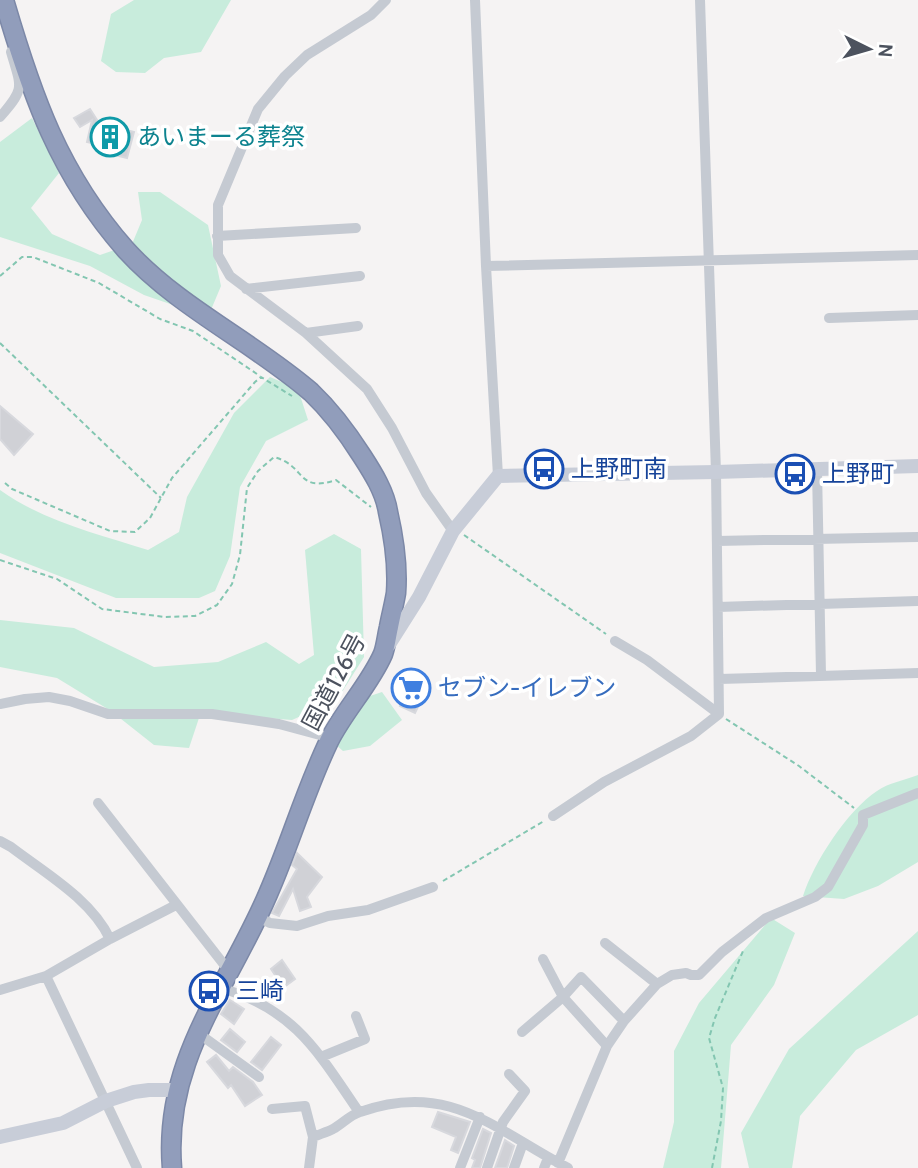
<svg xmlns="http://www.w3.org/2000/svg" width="918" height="1168" font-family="Cabin,'Noto Sans JP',sans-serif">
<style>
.green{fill:#c8ecdc}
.building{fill:#d0d1d6;stroke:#d7d8dd;stroke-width:2}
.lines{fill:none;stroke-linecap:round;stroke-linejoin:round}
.highway-casing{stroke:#7c88a7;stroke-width:21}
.path{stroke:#83c6b1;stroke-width:2;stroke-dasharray:5 3.5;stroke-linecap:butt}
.street{stroke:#c5cad2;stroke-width:10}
.secondary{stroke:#c8cdd8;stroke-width:14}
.highway{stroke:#919dbb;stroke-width:18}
.labels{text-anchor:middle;stroke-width:7;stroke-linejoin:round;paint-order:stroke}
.culture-label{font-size:24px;fill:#0d838f;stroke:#fff;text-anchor:start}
.transit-label{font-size:24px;fill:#164399;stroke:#fff;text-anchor:start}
.street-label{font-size:24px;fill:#4c525e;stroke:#fff}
.shop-label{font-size:24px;fill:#366cbe;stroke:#fff;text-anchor:start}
</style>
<rect width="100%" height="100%" fill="#f5f3f3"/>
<path class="green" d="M134,0H231L201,52L164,58L145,73L116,72L101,61L111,14Z
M32,118L59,173L31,208L52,234L100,255L132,244L142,220L138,192H160L208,225L221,286L208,317L144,295L90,266L0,237V142Z
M270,377L298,389L308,420L266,441L240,487L230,556L215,591L199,598H116L0,553V490C43,521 98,534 148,550L179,532L187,497L234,413Z
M334,534L361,549L364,657L337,700L292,720L226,715H200L189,748L154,745L111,711L57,678L0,667V620L74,628L154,667L218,662L266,642L299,664L314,655L305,550Z
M382,692L402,720L370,746L343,751L335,744L364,698Z
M918,775V862L878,886L844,899L803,896C814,862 847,811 877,791C888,783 905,780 918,775Z
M771,918L795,933L774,985L731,1045L721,1168H663L674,1122V1051L699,1003Z
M918,931V1015L856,1050L800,1116L792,1168H749L741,1133L789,1049Z"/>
<path class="building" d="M90,109L99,123L134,132L127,158L103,152L105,146L87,142L92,120L80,127L74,118Z
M0,406L33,434L14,455L0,439Z
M414,677L429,684L415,713L400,706Z
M297,853L322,877L307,897L311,907L300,911L293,889L279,916L272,913L297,869L292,865Z
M282,960L295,979L268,999L260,992L277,978L271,969Z
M230,1000L244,1009L234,1024L221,1014Z
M230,1029L245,1042L237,1052L221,1040Z
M271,1037L281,1045L262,1070L251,1062Z
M216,1055L229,1071L233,1067L253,1082L262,1095L245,1106L231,1085L228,1088L207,1062Z
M438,1112L470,1122L458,1153L451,1150L456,1137L432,1127Z
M483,1129L491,1133L480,1168H472L475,1160L472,1158Z
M505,1140L514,1146L507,1168H495Z"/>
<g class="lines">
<defs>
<path id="highway" d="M4,0C32,96 59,174 126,250C179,308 252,341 311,392C330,410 348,434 362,456C373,473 385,492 388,512C394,538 398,566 396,593C394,605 391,616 389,627C387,635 386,646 383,654C370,684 344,711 329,741C305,791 290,844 268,894C228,988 163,1059 172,1168"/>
</defs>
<use href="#highway" class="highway-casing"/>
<path class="path" d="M0,276L22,257H33L99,283L160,319L193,331L260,376
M0,343L161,498
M5,483L12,489L110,531L135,532L150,518L172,478L255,382L261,377L292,396
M464,535L606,634
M0,560L57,579L102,609L165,617L195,616L217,605L232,584L240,555L247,488L258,471L274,457C307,466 296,493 336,480L371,507
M726,719L799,766L854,808
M443,881L544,821
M712,1168L721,1121L723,1088L709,1038L715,1018L743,951"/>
<path class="street" d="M386,0L371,15L307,55L285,76L258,109L218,205V255L230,276L306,333L367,389L392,428L426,493L453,531
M475,0L486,266L498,476
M700,0L716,472L719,714
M0,117C26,88 21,87 11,52L17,48
M217,236L356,228
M486,266L918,255
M246,289L360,276
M829,318L918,315
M306,333L358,326
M817,469L821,675
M717,541L918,537
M718,607L918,601
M615,641L647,660L719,714
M719,679L918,673
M0,704L25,699L49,697L70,701L108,714H212L279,724L331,738
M98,803L229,971
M553,816L604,782L691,736L719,714
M0,841L11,847C45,873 91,899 110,939
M258,917L270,923L297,926L328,916L368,910L433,887
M605,943L657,984
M543,959L563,997L607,1046
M46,976L137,1168
M220,988C294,1008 318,1052 359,1112
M0,990L46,976L110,939L176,905
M522,1032L563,997L581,977L624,1021
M198,1033L259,1077
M321,1057L365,1039L356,1016
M272,1109L305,1106L313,1137L309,1168
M313,1137C320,1134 327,1132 333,1129C342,1124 350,1115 360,1112C449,1080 495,1130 568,1168
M558,1163L607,1046L624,1021L657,984L672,975L686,973L691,975H699L722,952L766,918L815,897L828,887L863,825V815L918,793
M460,1168L480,1117
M487,1168L503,1122L525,1091L509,1074
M514,1168L523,1143
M544,1168L548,1158"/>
<path class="secondary" d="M388,646L419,597L453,531L498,476L716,472L918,466
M0,1137L63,1123L106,1101L134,1092L149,1090H177"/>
<use href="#highway" class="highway"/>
</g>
<defs>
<symbol id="building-ring" viewBox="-11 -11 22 22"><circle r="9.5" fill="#fff" stroke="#0f9aa8" stroke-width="1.5"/><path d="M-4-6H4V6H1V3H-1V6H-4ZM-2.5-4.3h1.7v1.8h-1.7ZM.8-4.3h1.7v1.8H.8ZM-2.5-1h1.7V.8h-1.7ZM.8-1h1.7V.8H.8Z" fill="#0f9aa8"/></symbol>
<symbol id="bus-ring" viewBox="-11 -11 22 22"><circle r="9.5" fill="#fff" stroke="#1a4fb4" stroke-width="1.5"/><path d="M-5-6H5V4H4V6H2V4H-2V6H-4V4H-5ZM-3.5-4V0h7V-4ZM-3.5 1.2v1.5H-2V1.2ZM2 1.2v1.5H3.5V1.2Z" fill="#1a4fb4"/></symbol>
<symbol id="supermarket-ring" viewBox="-11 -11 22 22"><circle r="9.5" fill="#fff" stroke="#3f7fe0" stroke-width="1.5"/><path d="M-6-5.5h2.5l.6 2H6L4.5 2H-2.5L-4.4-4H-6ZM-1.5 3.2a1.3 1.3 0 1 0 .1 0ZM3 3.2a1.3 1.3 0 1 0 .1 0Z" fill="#3f7fe0"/></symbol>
</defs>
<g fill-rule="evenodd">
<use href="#building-ring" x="88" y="115" width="44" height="44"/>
<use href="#bus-ring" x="522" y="447" width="44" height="44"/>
<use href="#bus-ring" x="773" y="452" width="44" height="44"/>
<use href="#supermarket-ring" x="389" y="666" width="44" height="44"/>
<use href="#bus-ring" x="187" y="969" width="44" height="44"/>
</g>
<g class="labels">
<g class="culture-label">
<text x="137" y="145">あいまーる葬祭</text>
</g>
<g class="transit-label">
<text x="571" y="477">上野町南</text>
<text x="822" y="482">上野町</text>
<text x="236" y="999">三崎</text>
</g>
<g class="street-label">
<text transform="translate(334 682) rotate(-62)" y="8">国道126号</text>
</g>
<g class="shop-label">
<text x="438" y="696">セブン-イレブン</text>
</g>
</g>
<g transform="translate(869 49) rotate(95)" stroke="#ffffff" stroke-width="5" paint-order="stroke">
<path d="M0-5L12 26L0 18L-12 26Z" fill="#4c525e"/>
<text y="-10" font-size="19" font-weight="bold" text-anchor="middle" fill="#4c525e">N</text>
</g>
</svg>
